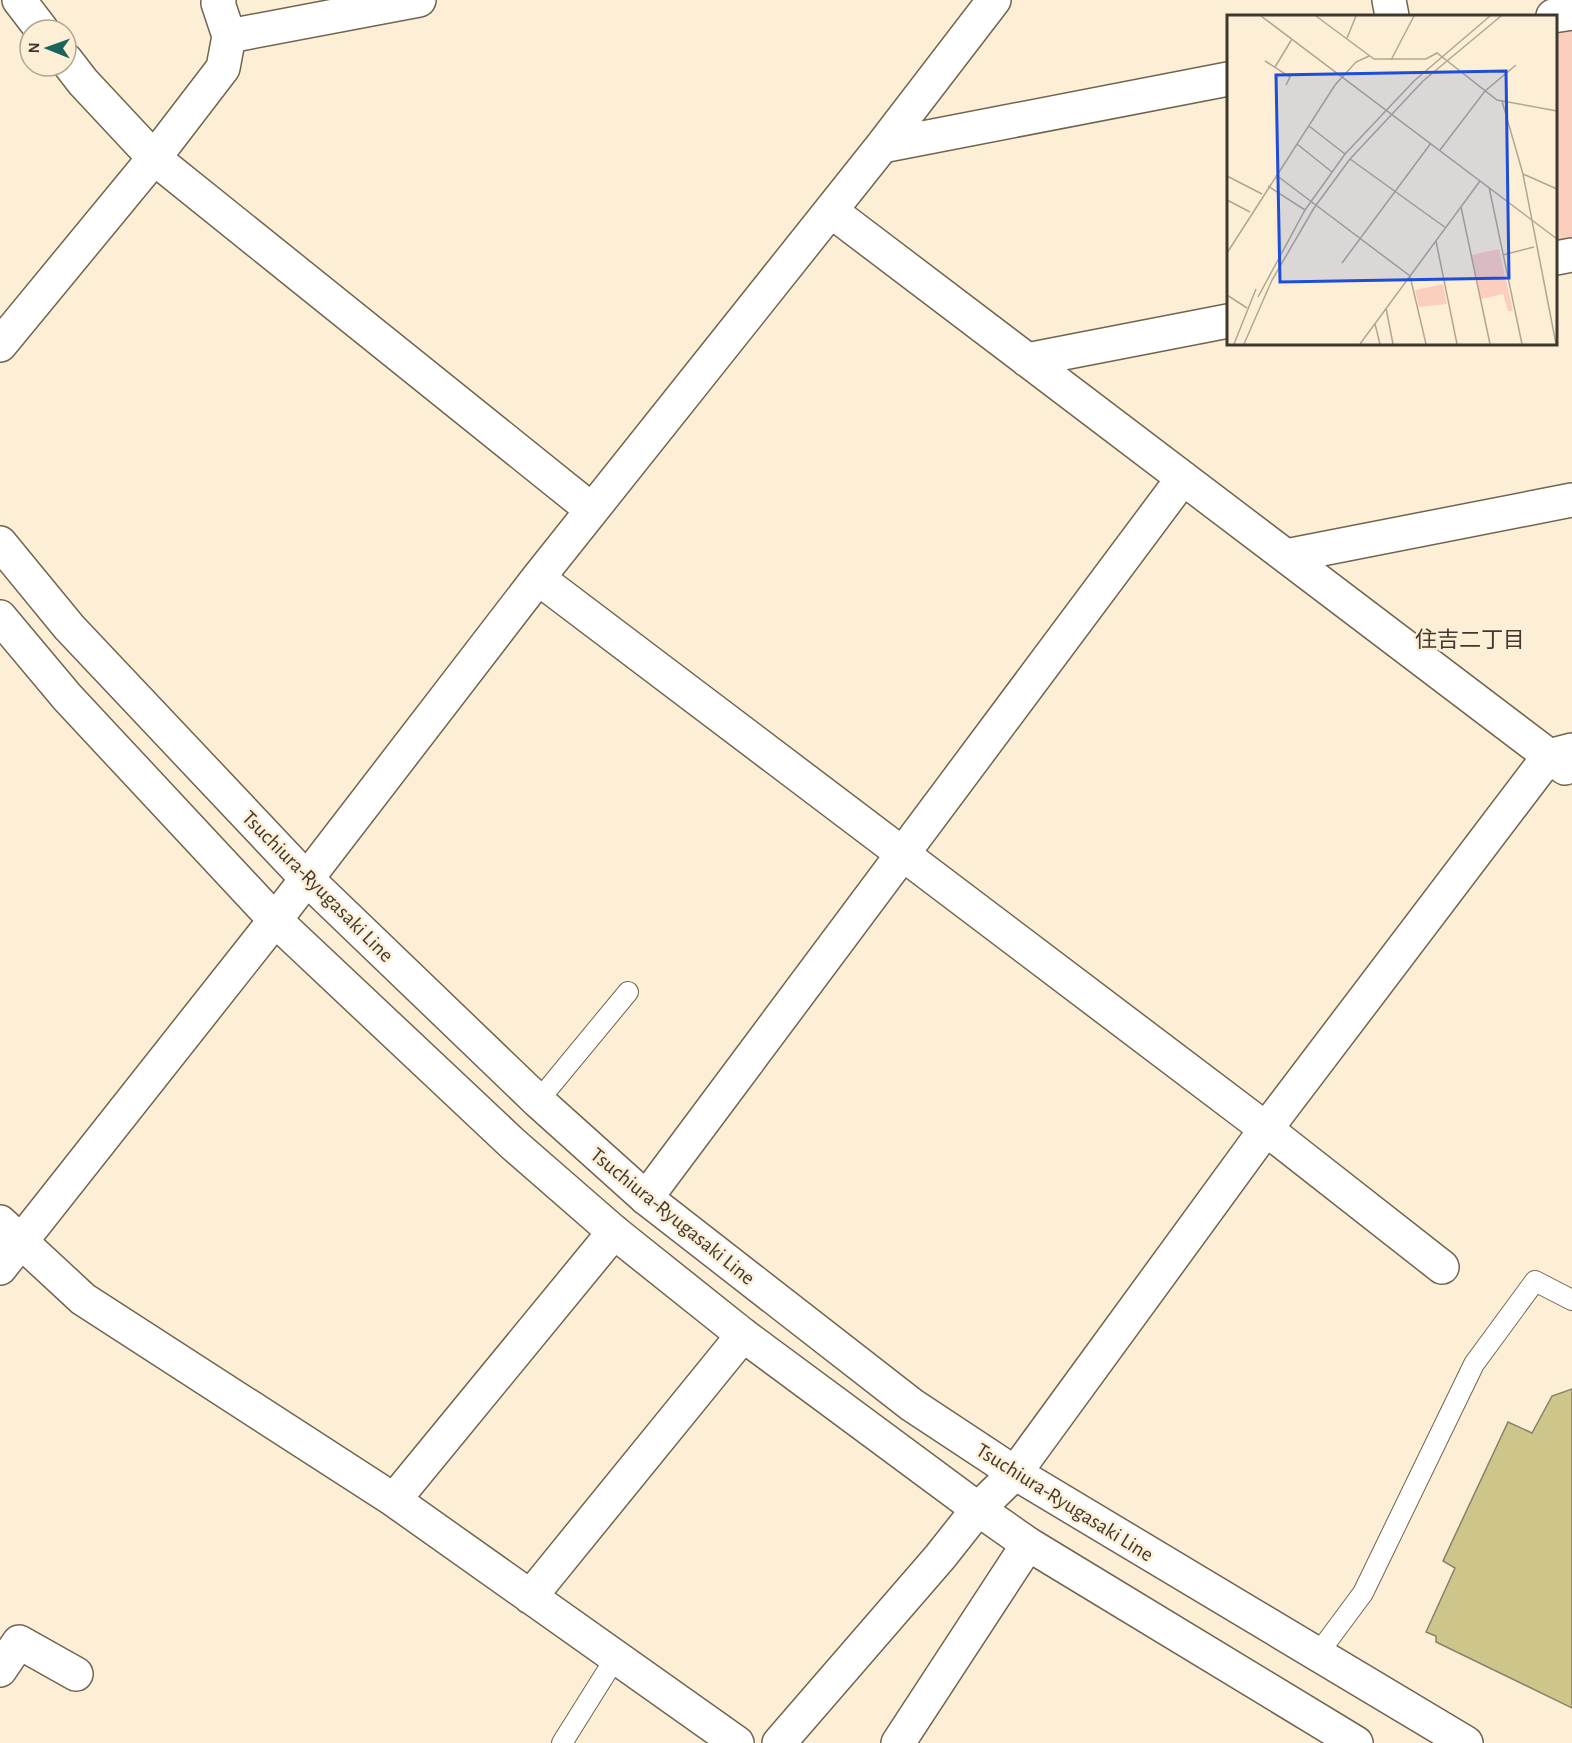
<svg xmlns="http://www.w3.org/2000/svg" width="1572" height="1743" font-family="'Alegreya Sans','Noto Sans JP',sans-serif">
<style>
.green{fill:#fccebe}
.building{fill:#cec58a;stroke:#858269;stroke-width:1.5}
.lines{fill:none;stroke-linecap:round;stroke-linejoin:round}
.service-casing{stroke:#71644f;stroke-width:22}
.minor-casing{stroke:#71644f;stroke-width:36}
.primary-casing{stroke:#71644f;stroke-width:36}
.service{stroke:#fff;stroke-width:20}
.minor{stroke:#fff;stroke-width:33}
.primary{stroke:#fff;stroke-width:33}
.labels{text-anchor:middle;stroke-width:5;stroke-linejoin:round;paint-order:stroke}
.street-label{font-size:21px;fill:#3e382f;stroke:#fdefd6}
.neighbourhood-label{font-size:22px;fill:#3e382f;stroke:#fdefd6}
.inset-road{fill:none;stroke:#b1a693;stroke-width:1.5}
.view{fill:#1d4ed8;fill-opacity:0.15;stroke:#1d4ed8;stroke-width:3}
.inset-edge{fill:none;stroke:#3e382f;stroke-width:3}
</style>
<rect width="100%" height="100%" fill="#fdefd6"/>
<path class="green" d="M1572,29V246L1556,249V33Z"/>
<path class="building" d="M1572,1389V1708L1436,1642V1636L1426,1632L1455,1568L1443,1561L1508,1422L1532,1433L1552,1396Z"/>
<g class="lines">
<defs>
<path id="service" d="M538,1101L628,992
M1317,1655L1363,1593L1474,1364L1535,1281L1572,1300
M562,1743L616,1657"/>
<path id="minor" d="M19,0L42,30
M1389,0L1392,16
M1553,16L1572,13
M229,36L419,0
M66,60L83,82L154,158L592,510
M882,146L1228,79
M831,211L1565,768
M1556,258L1572,255
M0,345L154,158L223,68L229,36L218,3L219,0
M1027,360L1228,321
M1286,556L1572,500
M538,578L1266,1129L1442,1267
M646,1198L1183,478
M0,1222L83,1299L394,1500L737,1743
M0,1268L275,920L538,578L882,146L994,0
M394,1500L614,1232
M530,1597L743,1335
M0,1670L19,1642L76,1674
M779,1743L940,1557L978,1509L1015,1473L1266,1129L1549,756L1572,750
M898,1743L1028,1544"/>
<path id="primary" d="M0,543L69,627L306,878L538,1101L646,1198L912,1405L1015,1473L1466,1743
M0,617L67,697L275,920L513,1144L614,1232L743,1335L978,1509L1028,1544L1356,1743"/>
</defs>
<use href="#service" class="service-casing"/>
<use href="#minor" class="minor-casing"/>
<use href="#primary" class="primary-casing"/>
<use href="#service" class="service"/>
<use href="#minor" class="minor"/>
<use href="#primary" class="primary"/>
</g>
<g class="labels">
<g class="street-label">
<text transform="translate(318 886) rotate(45)" y="7">Tsuchiura-Ryugasaki Line</text>
<text transform="translate(673 1216) rotate(39)" y="7">Tsuchiura-Ryugasaki Line</text>
<text transform="translate(1065 1502) rotate(32)" y="7">Tsuchiura-Ryugasaki Line</text>
</g>
<g class="neighbourhood-label">
<text x="1470" y="647">住吉二丁目</text>
</g>
</g>
<g transform="translate(1227 15)">
<rect width="330" height="330" fill="#fdefd6"/>
<path d="M272,234L286,296H281L276,279L254,284L245,240ZM216,269L220,289L192,292L188,275Z" fill="#fccebe"/>
<path class="inset-road" d="M34,1L330,224M89,1L147,44H199L210,38L270,85L330,96M120,23L129,1M164,45L187,1M38,46L63,62L59,70M48,52L65,24M275,86L296,159L329,329M82,111L118,139M70,129L105,157M213,135L258,76L289,50M123,144L219,213M296,159L330,174M49,160L183,261L199,329M0,161L35,179M41,171L78,195M262,172L295,329M0,185L23,197M234,192L263,329M209,226L230,329M0,238L108,70L129,47L142,41M276,240L307,232M115,248L204,128M0,280L20,293M31,282L78,195L118,139L187,66L263,1M159,293L166,329M148,309L153,329M7,329L29,274M17,329L45,265L87,193L123,144L196,66L274,1M133,329L253,166"/>
<path class="view" d="M279,56L282,263L53,267L49,60Z"/>
<rect width="330" height="330" class="inset-edge"/>
</g>
<g transform="translate(48 48) rotate(271)"><circle r="28" fill="#fdefd6" stroke="#b1a693" stroke-width="1.5"/>
<path d="M0-4.5L10 22L0 15L-10 22Z" fill="#1a645b"/>
<text y="-9" font-size="16" font-weight="bold" text-anchor="middle" fill="#3e382f">N</text>
</g>
</svg>
